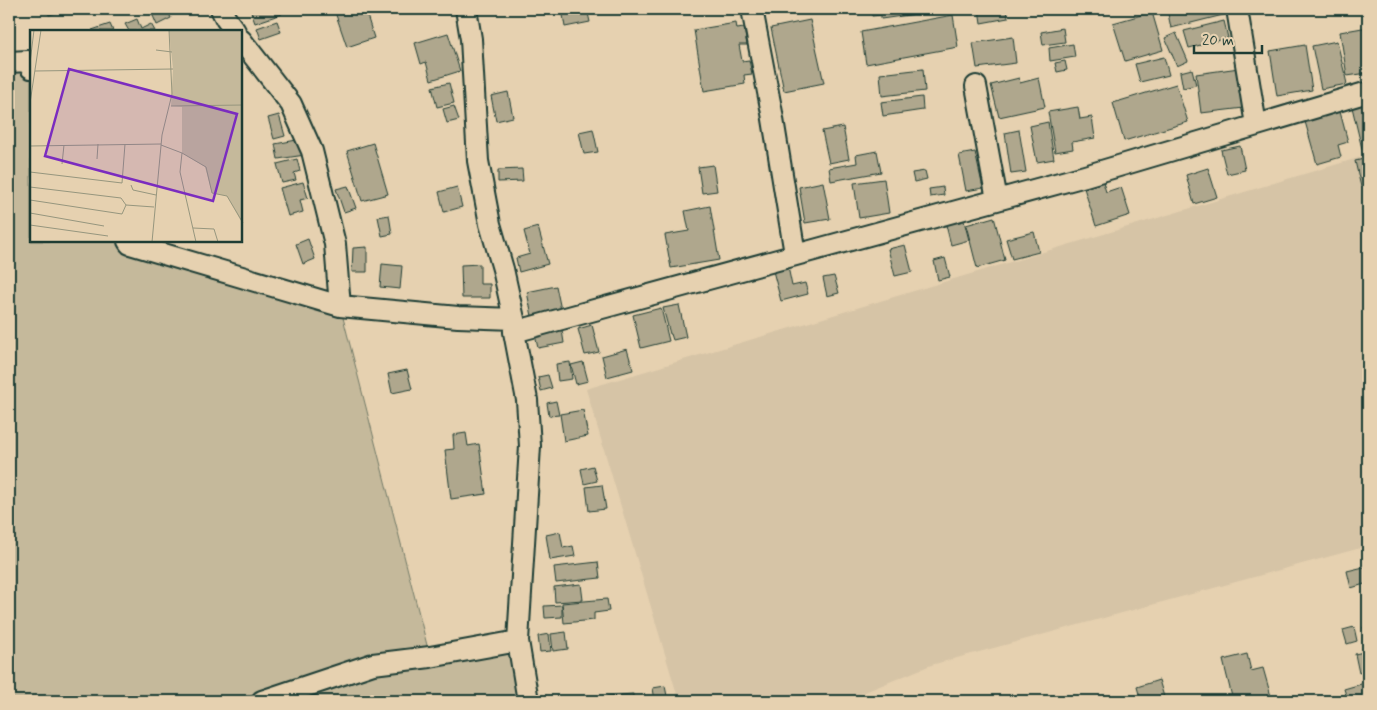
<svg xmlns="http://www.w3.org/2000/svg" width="1377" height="710" font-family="Mynerve,sans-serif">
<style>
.built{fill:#d6c4a6}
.green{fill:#c5b99b;stroke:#727b68}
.building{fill:#afa78d;stroke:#1f3d34}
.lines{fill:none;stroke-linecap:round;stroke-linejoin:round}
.minor-casing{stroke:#1f3d34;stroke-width:24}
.minor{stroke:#e6d1b0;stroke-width:20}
.inset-road{fill:none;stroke:#96967e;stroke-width:1}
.view{fill:#7b2cbf;fill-opacity:0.15;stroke:#7b2cbf;stroke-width:2.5}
.inset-edge{fill:none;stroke:#1f3d34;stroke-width:2.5}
</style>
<rect width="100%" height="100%" fill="#e6d1b0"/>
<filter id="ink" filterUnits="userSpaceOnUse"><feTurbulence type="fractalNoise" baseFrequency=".02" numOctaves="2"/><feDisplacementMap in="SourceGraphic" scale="10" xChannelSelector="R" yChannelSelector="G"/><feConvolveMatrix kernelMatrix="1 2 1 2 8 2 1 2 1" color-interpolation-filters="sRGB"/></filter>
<g filter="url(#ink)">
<path class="built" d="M1368,155V546L931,665L843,701H679L586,389Z"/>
<path class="green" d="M9,62L31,68V241H128L340,306L430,657L518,641L528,701H9Z"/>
<path class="building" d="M47,9H73L49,15Z
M150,9H167L171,18L157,25Z
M260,9H280L282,14L255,23L251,12Z
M344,9H365L374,38L347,47L335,12Z
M562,9H587L590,22L565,27Z
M759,9H791L760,15Z
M871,9H951L881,19V15L872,16Z
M979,9H1007L1008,18L981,23Z
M1167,9H1230L1231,13L1171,28Z
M1152,12L1163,50L1125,61L1113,23Z
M953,15L958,47L866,64L861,32Z
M137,19L141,29L151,24L155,31H129L125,24Z
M810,20L824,83L784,91L771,28Z
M277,21L281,32L261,39L257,28Z
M1224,21L1228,38L1189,48L1184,31Z
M736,23L737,29L744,28L747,45H739L742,61L749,60L752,74L744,75L745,84L704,91L694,30Z
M110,24L113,31H93L92,30Z
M1368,27V73L1347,76L1340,32Z
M1063,28L1065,42L1043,45L1041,32Z
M448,33L460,71L431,80L426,62L421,64L415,43Z
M1176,33L1188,61L1177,66L1165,38Z
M1013,37L1016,63L977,68L973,43Z
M1337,41L1347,84L1321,89L1312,46Z
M1073,44L1075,57L1050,61L1049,48Z
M1305,45L1312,90L1277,96L1270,51Z
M1164,57L1169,75L1140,82L1135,64Z
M1065,61L1067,70L1057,72L1055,63Z
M1239,68L1244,108L1201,113L1196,74Z
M923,69L925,91L882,96L880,74Z
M1192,69L1196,85L1183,88L1180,72Z
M1019,78L1020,83L1039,78L1045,107L999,117L991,85Z
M449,83L454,103L437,107L432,87Z
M1176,84L1188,122L1124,141L1113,103Z
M508,92L513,117L496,121L491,96Z
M922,97L923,110L883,116L881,102Z
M1368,99V152L1363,153L1351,103Z
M454,106L459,120L447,123L443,109Z
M1078,107L1080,119L1092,117L1095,138L1072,142L1073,149L1055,152L1048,112Z
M1339,108L1348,142L1338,145L1341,157L1317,164L1304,118Z
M279,115L285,136L274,139L268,118Z
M1048,122L1054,159L1037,162L1030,126Z
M843,127L849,159L829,163L822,131Z
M593,129L598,152L584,154L579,132Z
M1019,130L1026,172L1011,174L1005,133Z
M302,139L305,155L278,159L275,144Z
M373,143L388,194L362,201L347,151Z
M1240,146L1245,170L1227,174L1221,150Z
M877,151L881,172L831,181L829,168L857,163L856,155Z
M975,152L983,188L966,191L959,155Z
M1368,158V185L1361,187L1355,161Z
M297,159L300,171L294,173L296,180L282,183L277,164Z
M713,165L717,191L702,193L698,167Z
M1208,168L1217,197L1194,204L1186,175Z
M522,169L523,181L498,182V170Z
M925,171L927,179L914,182L912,173Z
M884,179L889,213L859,218L854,183Z
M303,182L308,198L300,200L303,212L288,216L280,188Z
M823,182L830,219L805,223L799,187Z
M1103,182L1106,192L1121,187L1130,215L1096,226L1084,188Z
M348,186L356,208L344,212L336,189Z
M457,187L462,207L444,212L439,192Z
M943,187L944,195L930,197L929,189Z
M710,206L719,260L671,268L665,235L689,231L685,211Z
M389,215L392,234L382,236L378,217Z
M963,217L969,240L951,245L945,221Z
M994,217L1005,260L977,268L966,225Z
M538,227L548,264L519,272L516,258L530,254L524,231Z
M1034,232L1039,252L1012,259L1006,239Z
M308,239L315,259L303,264L296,244Z
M905,245L912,272L895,276L888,249Z
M367,247V272H352L353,248Z
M945,258L950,277L938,280L934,261Z
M382,264L402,266L400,289L380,287Z
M480,264V284H490V298H462L461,265Z
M788,267L792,286L805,283L808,294L781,301L773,271Z
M834,276L839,293L827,296L823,278Z
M556,286L561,310L532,316L527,292Z
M679,305L686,337L673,340L671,334H670L663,308Z
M661,308L669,341L641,348L633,315Z
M592,325L599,352L585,355L578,329Z
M562,330L564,343L538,348L535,335Z
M627,349L633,370L607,377L602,356Z
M570,362L572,379L558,381L556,364Z
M583,362L588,381L576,384L571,365Z
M407,370L412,389L392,393L388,374Z
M548,375L552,388L541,391L538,377Z
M556,401L559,415L549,416L547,403Z
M583,410L588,436L564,441L560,414Z
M466,433L468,446L479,444L486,494L451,499L445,450L454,449L453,435Z
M593,466L597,481L584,484L581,469Z
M602,485L606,509L589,511L586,487Z
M560,532L563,548L573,546L575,556L550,560L546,535Z
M598,562L600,578L556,583L554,567Z
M1368,566V583L1351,588L1347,571Z
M581,584L583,600L555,602L554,587Z
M607,599L609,611L594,613V620L564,623L562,603Z
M562,605V617L545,618L544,606Z
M1368,626V650L1363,627Z
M1354,627L1357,641L1347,644L1343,630Z
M566,632L568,649L553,651L551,634Z
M549,634L551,651L540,652L538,636Z
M1368,651V670L1359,673L1355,654Z
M1247,654L1251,671L1263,668L1272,700L1266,701H1233L1223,660Z
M1159,680L1164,697L1141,701L1137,687Z
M1368,682V695L1348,701L1344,689Z
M665,686L668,701H655L653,688Z
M633,694V701H607V696Z
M596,697V701H570V700Z"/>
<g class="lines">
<defs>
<path id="minor" d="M221,9L226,19L235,31
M466,9L471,39L478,161L490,224L503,269L514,319V332L527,400L530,446L518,641L528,701
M752,9L772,113L795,254
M1237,9L1256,125
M241,40L291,104L312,151L335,244L340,306L458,317L514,319
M9,62L28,61L31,68
M976,86L997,200
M128,241L130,244L340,306
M514,332L1085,176L1368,92
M262,701L373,664L430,657L518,641"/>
</defs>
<use href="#minor" class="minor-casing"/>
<use href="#minor" class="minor"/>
</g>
</g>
<g transform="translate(30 30)">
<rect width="212" height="212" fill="#e6d1b0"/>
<path d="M139,0H212V193L197,166L182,163L175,137L152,123V77L141,76L143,39Z" fill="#c5b99b"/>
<path class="inset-road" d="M126,20L142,22M0,33L4,0M5,41L143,39M0,73L11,0M141,76L213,75M131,115L152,123L150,142L166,212M0,116L131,114M152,123L176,137L182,163L197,166L213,193M67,129L68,114M32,134L34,115M0,142L92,153L95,114M101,155L103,160L126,165M0,157L91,168L96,175L124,177M0,170L92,184L96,175M0,183L74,196M0,195L78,206M163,198L184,199L188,212M122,212L132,105L142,64L139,0"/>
<path class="view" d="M39,39L207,84L183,171L15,126Z"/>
<rect width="212" height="212" class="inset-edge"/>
</g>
<rect width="1377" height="710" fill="none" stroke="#e6d1b0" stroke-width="30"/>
<rect x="15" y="15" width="1347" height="680" fill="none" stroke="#1f3d34" stroke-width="2" filter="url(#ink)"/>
<path d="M1194 45v8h68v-8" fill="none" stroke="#1f3d34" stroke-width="2.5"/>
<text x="1202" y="45" font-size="15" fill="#1f3d34" stroke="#e6d1b0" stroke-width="4" paint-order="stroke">20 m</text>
</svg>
